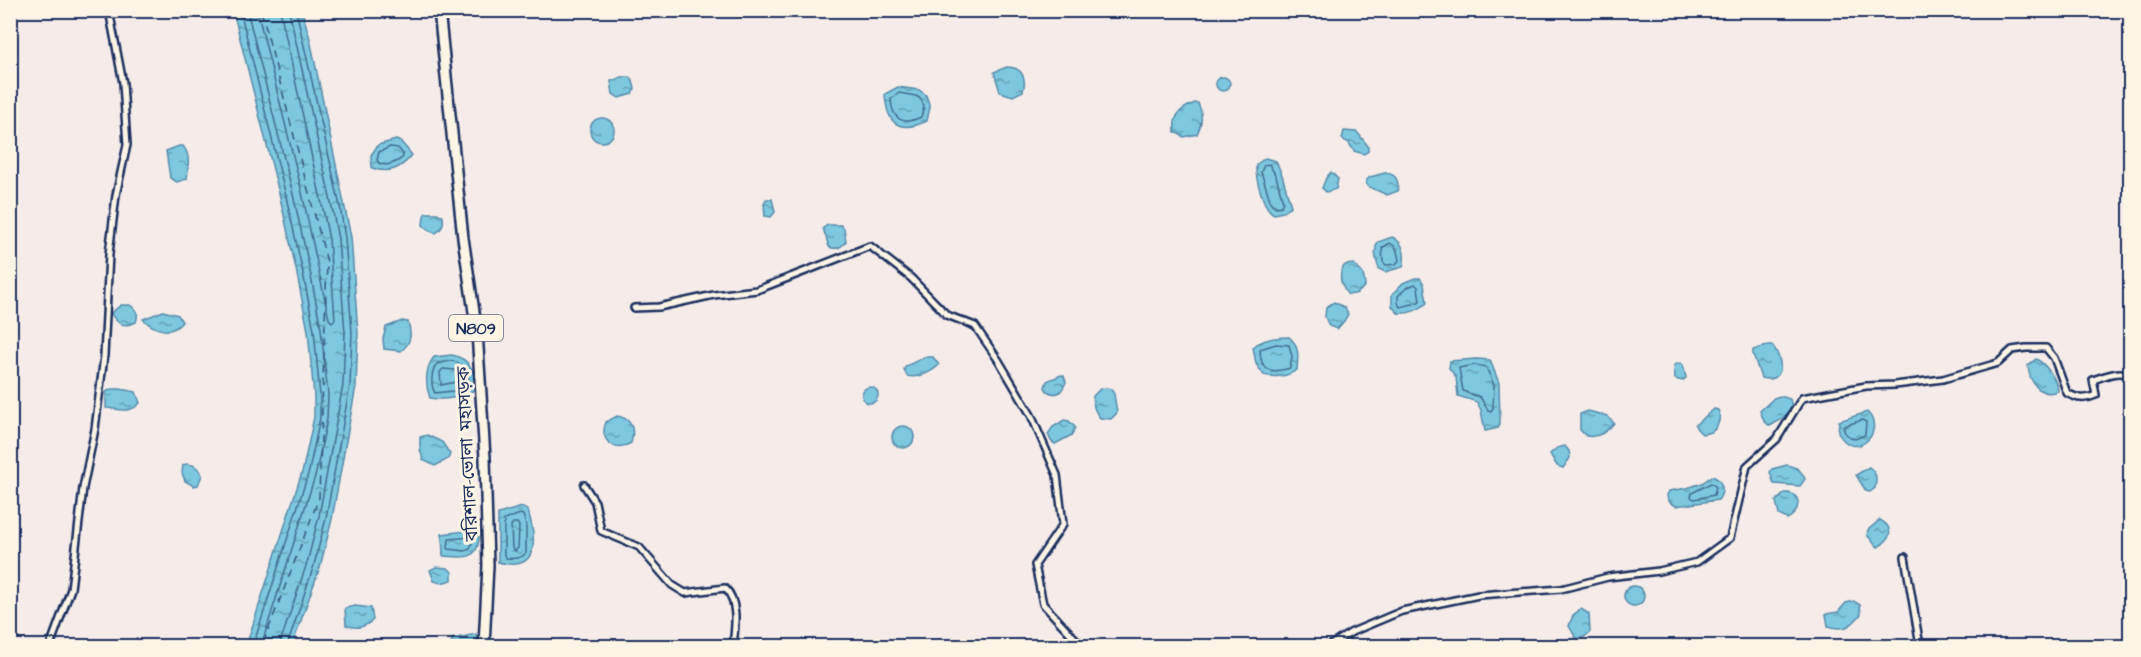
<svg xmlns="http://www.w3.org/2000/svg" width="2141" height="657" font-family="'Architects Daughter','Noto Sans Bengali',sans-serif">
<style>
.water{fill:url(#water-ripples);stroke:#568bab;stroke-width:1.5}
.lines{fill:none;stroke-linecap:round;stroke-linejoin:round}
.shore{stroke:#426c91;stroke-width:1.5}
.ferry{stroke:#34557e;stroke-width:1.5;stroke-dasharray:8 6;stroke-linecap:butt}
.minor-casing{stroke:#1b2f5e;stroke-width:10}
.trunk-casing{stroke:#1b2f5e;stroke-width:14}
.minor{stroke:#fcf5e5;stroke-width:5}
.trunk{stroke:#fcf5e5;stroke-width:9}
.labels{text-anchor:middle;stroke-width:6;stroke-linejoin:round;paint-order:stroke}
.shield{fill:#fcf5e5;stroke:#5e6a86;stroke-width:1.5}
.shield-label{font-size:16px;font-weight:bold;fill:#1b2f5e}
.street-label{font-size:18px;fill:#1b2f5e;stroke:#fcf5e5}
</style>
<defs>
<pattern id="water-ripples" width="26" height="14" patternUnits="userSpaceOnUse" patternTransform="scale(1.5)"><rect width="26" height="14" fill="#7dc8de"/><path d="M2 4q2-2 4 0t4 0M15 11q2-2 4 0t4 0" fill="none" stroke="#66a3b7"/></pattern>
</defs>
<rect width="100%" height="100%" fill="#f5ece9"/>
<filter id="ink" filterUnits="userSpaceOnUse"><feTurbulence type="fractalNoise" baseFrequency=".0167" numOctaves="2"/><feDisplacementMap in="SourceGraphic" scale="12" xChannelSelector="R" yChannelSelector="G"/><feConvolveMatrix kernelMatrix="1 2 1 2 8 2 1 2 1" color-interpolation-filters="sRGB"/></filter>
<g filter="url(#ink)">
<path class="water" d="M233,11H302L310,39L351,237L358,333L356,386L332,519L320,567L292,646H246L303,469L314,417V396L308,331L296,269L279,193Z
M1007,67C1022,67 1027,78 1023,91L1013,96L1000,92L994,72Z
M622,77H630L633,81L635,89L632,94L619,98L613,94L611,81Z
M1216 84a7 7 0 1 1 14 0a7 7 0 1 1-14 0Z
M898,87L919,90L926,95L930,107L927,121C898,134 887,124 885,94Z
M1195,103H1198C1203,113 1202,124 1197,134L1184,137L1175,132C1173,115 1180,109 1195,103Z
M590 130a12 12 0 1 1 24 0a12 12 0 1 1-24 0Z
M1344,131L1357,132L1368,146V151L1364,154L1354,151L1349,143L1342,139Z
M396,140L401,142L412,155C401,169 389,174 372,168L371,155L378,145Z
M179,146H183C191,155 188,168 187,179L177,182L170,178L166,151Z
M1265,158L1276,161L1282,175L1291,206L1283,212L1274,214C1263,209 1255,177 1256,165Z
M1331,172L1338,179L1336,189L1326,192L1322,188L1326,178Z
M1385,173C1396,173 1399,181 1398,191L1387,195L1367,186L1366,181L1370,177Z
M766,199H772L775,212L771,217L765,216L764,204Z
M426,213H437L443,216C444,224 443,228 436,233L430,231L423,225L424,216Z
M828,225H841L844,228L846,241C842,247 836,250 829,247L823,228Z
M1392,237C1404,242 1406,255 1403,267L1385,272L1379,269C1376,260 1373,250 1378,242Z
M1354,264L1363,274L1365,285C1360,292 1356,296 1347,294C1341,285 1337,274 1345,265Z
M1415,278H1420L1424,284L1427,303C1419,310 1408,314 1398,313L1392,306V294L1403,283Z
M1334,302L1344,307L1348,314L1344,321L1337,329L1329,326L1325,317L1326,307Z
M121,305H130C137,310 139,314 136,322C125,328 116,324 111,313Z
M163,311L178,315L182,322C171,336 154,330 143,319Z
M402,321L408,322C412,335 411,343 401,351L384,349L383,339L386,327Z
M1289,337C1300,345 1298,358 1297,370C1287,377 1276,378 1264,375L1256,364L1253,347C1262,339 1277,337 1289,337Z
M1767,346H1773C1783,360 1786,384 1761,378L1753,354V350Z
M452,355C469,358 477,373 474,390C462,397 445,401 430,398C425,385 425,368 434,357Z
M925,357H933L939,365C932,372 918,379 907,376L904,369L906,366Z
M1476,359L1490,360L1499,383L1500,425L1498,428L1485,431L1481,410L1477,402L1458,396L1456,377L1449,368L1450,361Z
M2036,359C2046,364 2057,380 2058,391C2039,398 2029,381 2028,365Z
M1680,363L1683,365L1686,378L1682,381L1675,379L1674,365Z
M1061,375L1064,376L1066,382C1062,392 1057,397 1047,391L1045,387L1047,381Z
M862 395a8 8 0 1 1 16 0a8 8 0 1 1-16 0Z
M1106,388L1111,389L1114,394L1117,413L1111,419L1100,418C1094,410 1093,406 1093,396L1100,389Z
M111,389H120L136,392L140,403C130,414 119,409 106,408V392Z
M1780,396L1790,399L1792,407L1784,418L1770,426L1764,421L1760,411L1774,398Z
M1714,409L1718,410C1722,419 1718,426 1712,432L1702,434L1697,429L1695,425Z
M1588,411L1607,416L1614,423C1607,432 1598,438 1586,436L1580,430V414Z
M1867,412C1888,432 1853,464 1838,432L1839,421Z
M617,416C632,418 635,430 631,443C615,453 598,440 606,422Z
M1064,420L1069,421L1075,427L1072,435L1055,444L1051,441L1048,434L1053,427Z
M892 437a11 11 0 1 1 22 0a11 11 0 1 1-22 0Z
M427,435L442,442L450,454L448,459L435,466L423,460L420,449V437Z
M1565,446L1569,451L1570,458L1563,468L1557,466L1550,454L1557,448Z
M186,464C194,464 198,467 202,475L198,485L194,486L185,481L182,473L183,465Z
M1787,465C1797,467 1801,470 1805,479L1800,486L1774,484L1770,472L1772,469Z
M1869,467C1877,473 1877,479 1875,488L1870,492L1866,491L1856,475Z
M1712,476C1723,480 1725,491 1718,500L1676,506L1668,501L1667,495L1669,491L1687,488L1702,483Z
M1785,493C1804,492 1800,514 1787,519L1779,515L1776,501Z
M522,507L528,511C537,540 539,573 498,562V514Z
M1880,520C1895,528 1891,540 1878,547L1867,535L1868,530Z
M474,530L479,537C478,562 463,557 443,556L442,534Z
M436,567L448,568L452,572V580L441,583L434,581L430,570Z
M1624 596a10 10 0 1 1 20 0a10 10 0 1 1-20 0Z
M1854,601L1860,605L1861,614C1851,627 1844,631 1828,626L1826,614L1838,612L1846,603Z
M355,606L371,608L373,620C364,628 357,629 346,625L345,608Z
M1581,609L1589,614L1590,632C1585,637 1583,639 1576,638L1569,626L1573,615Z
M476,634L479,642L478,646H451L452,639Z"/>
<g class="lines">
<path class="shore" d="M240,10L285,192L302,268L314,330L320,396V418L309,471L253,646
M247,10L292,190L309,266L321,329L328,395L327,419L316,473L261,646
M257,10L301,188L329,319L332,322L335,319L329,240L323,209L280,10
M899,93L916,96L921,99L924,107L921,117C902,126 892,119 891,99Z
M390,147L398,148L403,154V157C397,163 386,167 379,163L377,160L379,152Z
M1269,164L1276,176L1283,202L1281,206L1276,207L1271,203L1261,172L1264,165Z
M1390,243L1396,247L1399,260L1396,264L1386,265L1383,262L1382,248Z
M1415,284L1418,287L1420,301L1417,303L1400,307L1398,303V296L1406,288Z
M1276,344L1289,345L1292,356L1290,368C1270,374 1260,371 1260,349Z
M452,361C463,363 471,374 468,385L462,390L435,393C430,385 431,369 438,363Z
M1475,365L1486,367L1494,385L1493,408L1491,411L1488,410L1480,397L1463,391L1459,368Z
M443,369L455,370L461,377V381L441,385L440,372Z
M1862,420L1866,422L1865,435L1855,439C1849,437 1842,433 1844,426Z
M1711,483L1716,487L1714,495L1694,499L1691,497L1692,493Z
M520,514L523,515L526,525V553C521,559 513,559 506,558L504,555V520Z
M513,523H517L519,526L518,548L515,551L512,548L511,526Z
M471,537L473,540L470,549L465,551L448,549L449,539Z
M279,646L307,563L319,516L343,385L345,333L338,239L332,207L289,10
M287,646L314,565L326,518L350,385L352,333L345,238L340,206L296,10"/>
<path class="ferry" d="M261,10L327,262L319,498L262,646"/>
<defs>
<path id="minor" d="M634,308L659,307L714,295L757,290L870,246L911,278L947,315L975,326L999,361L1031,415L1057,475L1063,524L1035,565L1043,604L1082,646
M584,485L595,502L601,531L639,547L672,585L685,593L725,588C739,601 735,629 733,646
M1905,557L1920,646
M50,646L71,589L83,488L95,429L104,356L109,254L116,195L127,145L123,83L109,10
M1329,646L1352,632L1402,611L1479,595L1561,589L1608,577L1659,571L1697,562L1730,538L1747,466L1777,439L1802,398L1866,386L1895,385L1943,379L1998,363L2012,350L2026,348H2046L2054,358L2067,393C2078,399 2084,400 2096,395L2093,380C2105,376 2118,370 2130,375"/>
<path id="trunk" d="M439,10L463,238L477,332L485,458L488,565L484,646"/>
</defs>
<use href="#minor" class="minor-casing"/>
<use href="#trunk" class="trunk-casing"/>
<use href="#minor" class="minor"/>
<use href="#trunk" class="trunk"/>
</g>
</g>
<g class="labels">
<rect class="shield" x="449" y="315" width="54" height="26" rx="4.5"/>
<g class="shield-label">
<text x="476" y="334">N809</text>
</g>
<g class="street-label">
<text transform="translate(467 454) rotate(-93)" y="6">বরিশাল-ভোলা মহাসড়ক</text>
</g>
</g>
<rect width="2141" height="657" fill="none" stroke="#fcf5e5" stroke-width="36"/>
<rect x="18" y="18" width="2105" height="621" fill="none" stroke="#1b2f5e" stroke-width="2" filter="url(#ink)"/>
</svg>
